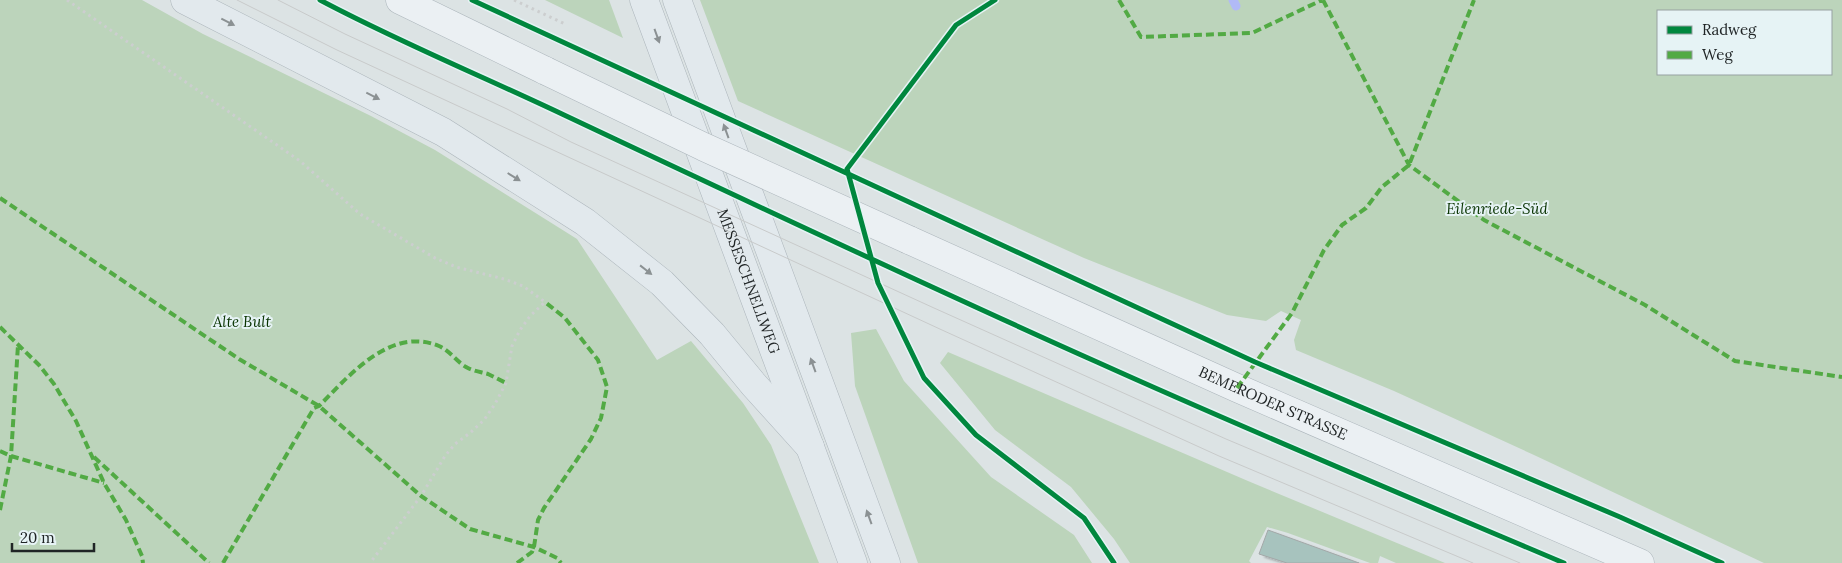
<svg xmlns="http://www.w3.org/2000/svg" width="1842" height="563" font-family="Lora,serif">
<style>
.green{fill:#bcd4bb;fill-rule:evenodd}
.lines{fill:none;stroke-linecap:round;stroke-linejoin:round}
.stream{stroke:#b1baf6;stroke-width:9}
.building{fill:#a7c3be;stroke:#a3a8a8;filter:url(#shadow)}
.major-casing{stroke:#acb5bb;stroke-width:29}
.highway-casing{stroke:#acb5bb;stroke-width:29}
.path{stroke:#cccecf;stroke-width:3;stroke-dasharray:2.5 4;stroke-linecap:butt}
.major{stroke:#ebf0f3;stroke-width:28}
.highway{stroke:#e2e9ed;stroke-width:28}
.tram{stroke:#c8caca;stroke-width:1}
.major-bridge-casing{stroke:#acb5bb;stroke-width:29;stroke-linecap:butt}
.major-bridge{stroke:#ebf0f3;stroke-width:28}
.quiet{stroke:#52aa44;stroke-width:4;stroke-dasharray:8 4;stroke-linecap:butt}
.cycleway-casing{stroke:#e6f3f5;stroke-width:8}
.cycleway{stroke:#00873e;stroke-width:5}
.oneway{fill:#8b9193}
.labels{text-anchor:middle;stroke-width:4;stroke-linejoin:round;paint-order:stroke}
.park-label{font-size:15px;font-style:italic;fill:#083300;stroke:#e6f3f5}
.street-label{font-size:15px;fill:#202526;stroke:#e6f3f5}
</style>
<defs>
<filter id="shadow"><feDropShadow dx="5.5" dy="3" stdDeviation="1" flood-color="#0004"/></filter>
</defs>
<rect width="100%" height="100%" fill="#dce3e4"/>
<path class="green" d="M0,0H142L203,34L371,116L435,150L577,239L657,360L691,341L743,403L771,445L819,563H0Z
M545,0H609L623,38Z
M700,0H1842V563H1764L1534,455L1394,391L1296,350L1294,340L1301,320L1281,311L1266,321L1227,315L1084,258L738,101ZM1658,11H1831V74H1658Z
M876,329L904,381L991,477L1074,535L1092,563H918L855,386L851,333Z
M948,352L1248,481L1445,563H1396L1380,556L1378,563H1370L1288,533L1267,527L1249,561L1251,563H1130L1114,539L1071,487L995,430L940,363Z"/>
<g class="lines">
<path class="stream" d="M1233,0L1236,6"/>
</g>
<path class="building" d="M1268,530L1359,563H1287L1259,554Z"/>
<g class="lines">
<defs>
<g id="major">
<path d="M400,0L546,71"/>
<path id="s1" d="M909,240L1237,388L1640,563"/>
</g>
<g id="highway">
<path d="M185,0L443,132L585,222L662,283L712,334L754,385L810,447"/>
<path id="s2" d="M644,0L853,563"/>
<path d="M677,0L886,563"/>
</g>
</defs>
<use href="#major" class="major-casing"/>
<use href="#highway" class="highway-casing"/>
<path class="path" d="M67,0L300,161L360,214L435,258L456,267L504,279L523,286L545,302L530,316L520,330L512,346L506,383L495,404L484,420L470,433L455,444L445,456L421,496L370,563
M514,0L565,24"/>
<use href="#major" class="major"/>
<use href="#highway" class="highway"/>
<path class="tram" d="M237,0L337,50L942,330L1219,456L1473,563
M278,0L345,34L507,109L571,142L934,308L1226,439L1520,563"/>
<defs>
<path id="major-bridge" d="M546,71L704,147L909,240"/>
</defs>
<use href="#major-bridge" class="major-bridge-casing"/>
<use href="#major-bridge" class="major-bridge"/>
<path class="quiet" d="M1119,0L1141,37L1252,33L1322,0
M1323,0L1409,165L1484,220L1645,305L1735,361L1842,377
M0,198L239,359L319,406L421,496L470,529L534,547L557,558L561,563
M0,327L39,365L54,384L76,421L104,483L126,520L142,556L143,563
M1237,388L1292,313L1324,250L1342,225L1366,208L1382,187L1409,165L1474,0
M0,451L11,456L104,483
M94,457L209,563
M0,510L11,456L18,345
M223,563L314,408L319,406C349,376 390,326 439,346C450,351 456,361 466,367C473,371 481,372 488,374C494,377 500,380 506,383
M517,563L532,552L534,547L538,520L544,508L591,439L601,418L607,387L598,360L565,318L545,302"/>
<defs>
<path id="cycleway" d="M320,0C399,42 482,76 562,114C740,198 918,282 1097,362C1252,432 1408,497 1564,563
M472,0L1255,362L1620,517L1722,563
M995,0L956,25L847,169L878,283L924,378L976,435L1084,518L1114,563"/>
</defs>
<use href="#cycleway" class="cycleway-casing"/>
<use href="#cycleway" class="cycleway"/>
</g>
<defs><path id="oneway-solid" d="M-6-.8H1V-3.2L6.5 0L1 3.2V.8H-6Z" transform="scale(1.25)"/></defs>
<g class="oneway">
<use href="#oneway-solid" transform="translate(228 22) rotate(27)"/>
<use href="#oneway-solid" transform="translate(657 36) rotate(70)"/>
<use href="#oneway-solid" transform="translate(373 96) rotate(27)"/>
<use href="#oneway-solid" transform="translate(726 131) rotate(-110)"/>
<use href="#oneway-solid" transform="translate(514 177) rotate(32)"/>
<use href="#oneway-solid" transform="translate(646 270) rotate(38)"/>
<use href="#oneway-solid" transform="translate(813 365) rotate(-110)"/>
<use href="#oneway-solid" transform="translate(869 517) rotate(-110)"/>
</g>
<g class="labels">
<g class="park-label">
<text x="1497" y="214">Eilenriede-Süd</text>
<text x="242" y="327">Alte Bult</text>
</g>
<g class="street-label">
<text dy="5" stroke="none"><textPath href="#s2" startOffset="300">MESSESCHNELLWEG</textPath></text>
<text dy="5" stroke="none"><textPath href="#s1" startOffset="399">BEMERODER STRASSE</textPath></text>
</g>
</g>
<rect x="1657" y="10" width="175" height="65" fill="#e6f3f5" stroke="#97a1a2"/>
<rect x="1667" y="26" width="25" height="8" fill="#00873e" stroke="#97a1a2"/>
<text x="1702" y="35" font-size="15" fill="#202526">Radweg</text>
<rect x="1667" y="51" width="25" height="8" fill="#52aa44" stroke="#97a1a2"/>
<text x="1702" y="60" font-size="15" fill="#202526">Weg</text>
<path d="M12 543v8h82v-8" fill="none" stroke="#202526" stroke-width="2.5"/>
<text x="20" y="543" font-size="15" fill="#202526" stroke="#e6f3f5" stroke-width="4" paint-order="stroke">20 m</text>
</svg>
